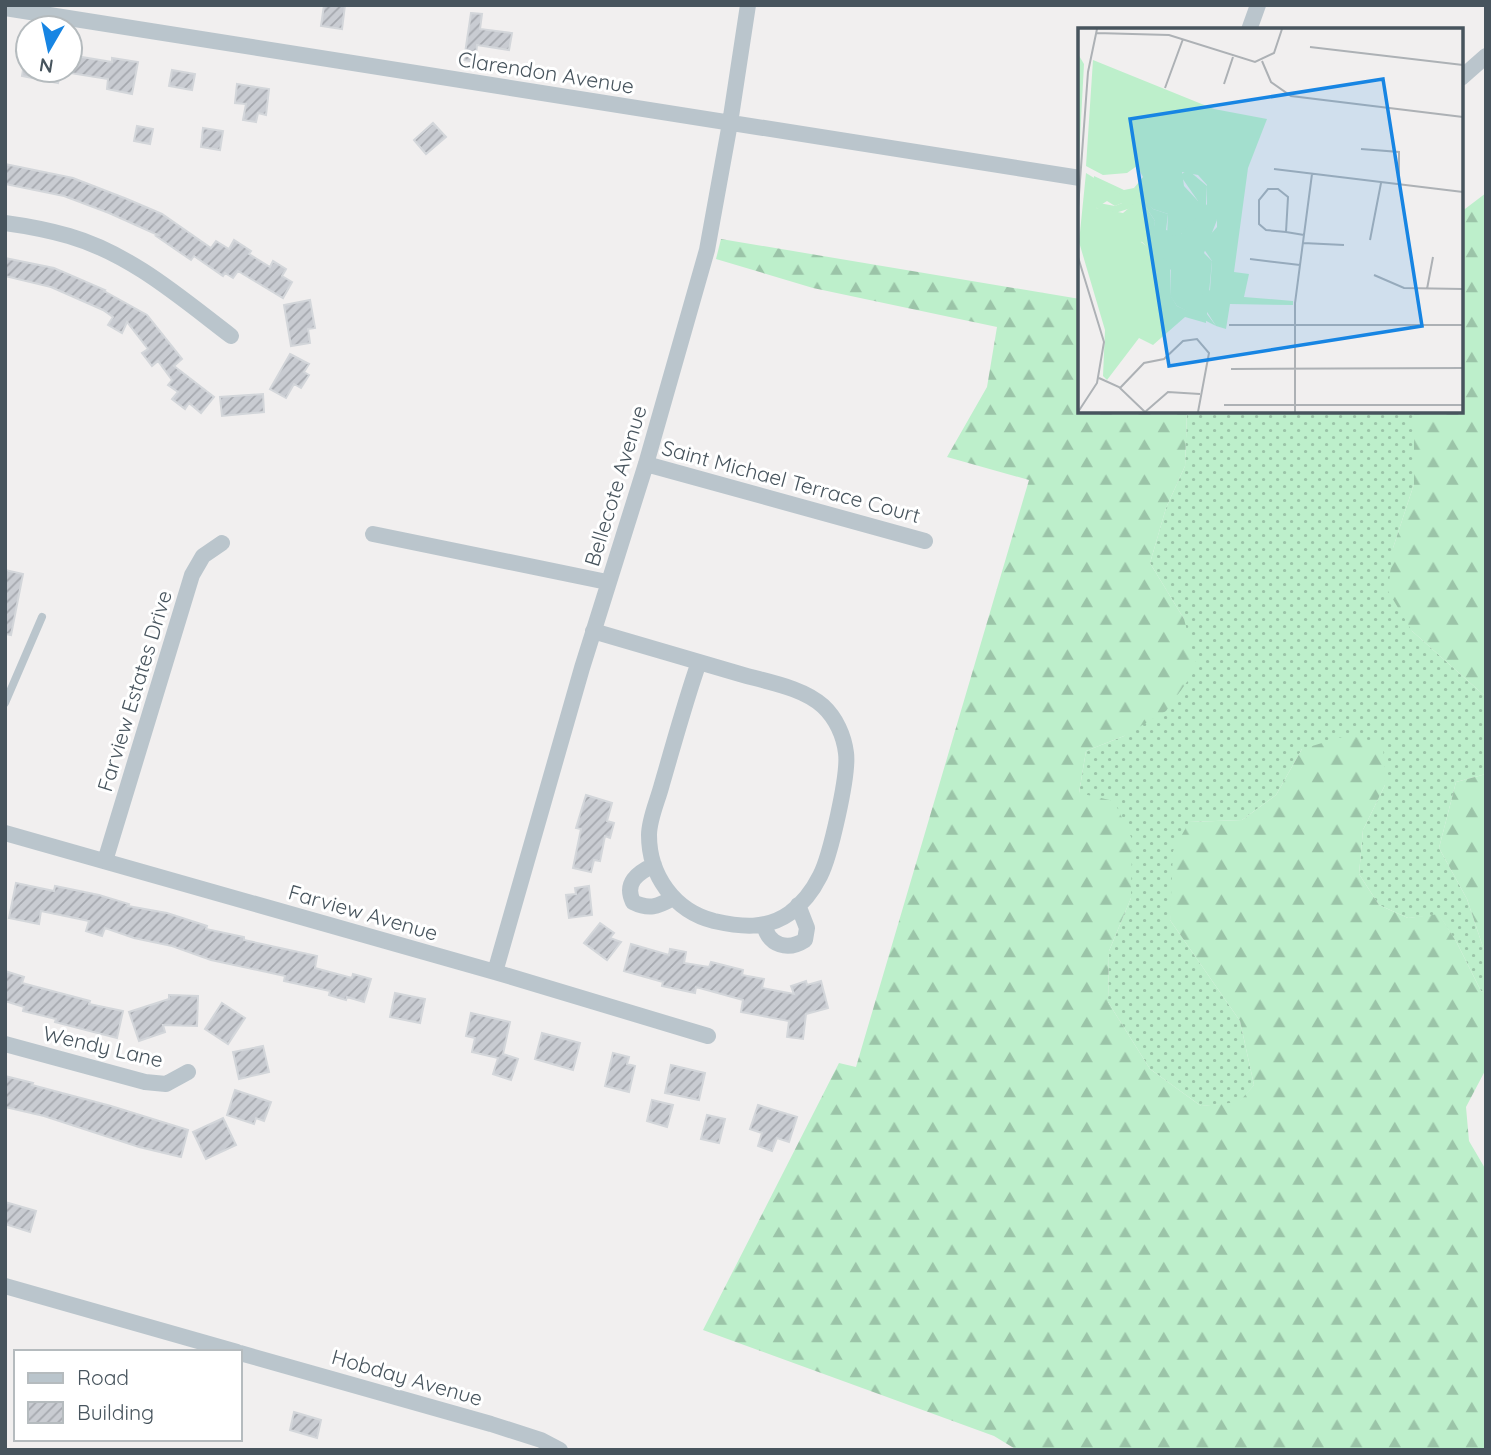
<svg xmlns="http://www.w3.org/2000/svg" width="1491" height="1455" font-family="Quicksand,sans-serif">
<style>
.grass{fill:url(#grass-dots)}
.forest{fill:url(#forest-firs)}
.building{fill:url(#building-hatch);stroke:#d3d6da;stroke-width:2}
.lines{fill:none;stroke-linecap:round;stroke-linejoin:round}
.service{stroke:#bac5cc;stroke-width:8}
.minor{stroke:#bac5cc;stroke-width:16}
.labels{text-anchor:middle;stroke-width:6;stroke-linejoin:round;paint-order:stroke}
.street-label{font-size:21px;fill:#47545d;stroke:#fff}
.inset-road{fill:none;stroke:#adb1b5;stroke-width:2}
.view{fill:#1785e3;fill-opacity:0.15;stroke:#1785e3;stroke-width:3.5}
.inset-edge{fill:none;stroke:#47545d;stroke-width:3.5}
</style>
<defs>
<pattern id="grass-dots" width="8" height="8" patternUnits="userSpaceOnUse" patternTransform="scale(1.75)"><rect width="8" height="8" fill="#bdefcb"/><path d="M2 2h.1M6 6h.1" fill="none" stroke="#9bc4a8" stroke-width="1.8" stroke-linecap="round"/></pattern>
<pattern id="forest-firs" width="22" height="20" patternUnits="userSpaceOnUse" patternTransform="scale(1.75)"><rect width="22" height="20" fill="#bdefcb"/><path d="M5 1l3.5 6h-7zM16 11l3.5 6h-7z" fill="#9bc4a8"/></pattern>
<pattern id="building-hatch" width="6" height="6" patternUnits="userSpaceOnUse" patternTransform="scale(1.75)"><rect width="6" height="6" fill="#c9ccd2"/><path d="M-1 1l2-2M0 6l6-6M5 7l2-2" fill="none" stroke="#a5a8ae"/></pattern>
</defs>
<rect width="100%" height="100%" fill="#f1efef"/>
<path class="grass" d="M1187,411H1414V484L1393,548L1412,631L1486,697V774L1456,782L1439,848L1467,899L1486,956V993L1481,991L1457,943L1439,915L1408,918L1379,905L1359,874L1363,830L1385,785L1302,749L1276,795L1242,820L1189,822L1170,920L1240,1021L1254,1085L1239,1103L1201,1106L1150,1069L1108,1002L1109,951L1131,898L1079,793L1086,751L1124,736L1184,619L1150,563L1166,508L1185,466Z"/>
<path class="forest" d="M1486,193V697L1412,631L1388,591L1393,548L1414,484V411H1461V212Z
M721,239L1080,299V411H1187L1185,466L1166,508L1150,563L1184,619L1197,668L1166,711L1124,736L1086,751L1079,793L1114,801L1132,839L1131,898L1109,951L1108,1002L1150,1069L1201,1106L1239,1102L1254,1085L1240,1021L1170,920L1173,851L1189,822L1242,820L1276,795L1302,749L1349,735L1383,744L1385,785L1363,830L1359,874L1379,905L1408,918L1439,914L1457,943L1481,991L1486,993V1069L1466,1107L1469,1141L1486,1170V1450H1017L994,1436L703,1330L839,1063L856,1067L1029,480L947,457L987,387L997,327L813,288L716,259Z
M1486,774V956L1467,899L1439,848L1456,782Z"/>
<path class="building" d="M324,5H345L342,29L321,26Z
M471,13L482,14L480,29L512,33L509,50L477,45L475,62L464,60Z
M70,55L112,62V58L138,62L132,94L107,89L108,79L70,73Z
M23,70H61L58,83L22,76Z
M172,70L195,74L192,90L169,86Z
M237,84L269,89L266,115L258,113L256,122L243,120L246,104L235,103Z
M433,123L446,137L426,154L414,140Z
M137,126L153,129L150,144L134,141Z
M203,128L223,131L220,150L201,147Z
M5,164L73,178L127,199L162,214L211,248L216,241L229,249L234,240L251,251L249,254L270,267L273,261L286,269L282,276L292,282L283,298L238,271L233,278L225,273L223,276L194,256L191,260L156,236L158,235L109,213L64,196L5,184Z
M5,258L54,268L105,290L104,291L147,315L182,359L174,366L214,397L201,413L189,403L185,409L172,399L178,392L168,385L172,380L158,361L152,366L142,353L148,349L127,322L122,333L108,325L113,317L103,310L51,287L5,276Z
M310,300L315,328L308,329L310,343L291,346L284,305Z
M290,354L309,364L304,372L309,375L301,388L294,384L286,398L270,389Z
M263,394L264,412L222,416L220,397Z
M5,570L23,574L11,635L5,634Z
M586,795L612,803L607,821L614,823L610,838L605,836L600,861L594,860L591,872L573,868L581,829L576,828Z
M16,883L54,891L55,886L99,895L129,904L128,906L167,913L207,926L206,929L244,937V940L317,956L315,968L352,978L353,974L371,979L364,1002L347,997L346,1000L329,995L330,991L284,981L285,976L211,960L172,946L134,938L105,928L102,936L86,931L89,921L41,911L39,924L9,918Z
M589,886L592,915L569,918L566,895L576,894L575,888Z
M600,923L614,933L610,938L621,942L607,960L584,943Z
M631,944L669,955L670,949L686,952L684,963L709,967L711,962L743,970L742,975L764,979L762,988L794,994L791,986L806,981L807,985L821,981L828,1008L806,1014L803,1039L787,1037L789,1021L741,1012L743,1000L696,987L695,993L662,986L663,982L624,971Z
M5,971L24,977L22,983L90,1001L89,1004L123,1011L117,1038L55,1022L56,1019L23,1011L24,1007L5,1001Z
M395,993L425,999L420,1023L390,1017Z
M169,995L198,996L197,1026L163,1025L165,1032L139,1041L129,1012L169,999Z
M222,1003L245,1018L228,1044L205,1029Z
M471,1013L510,1022L503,1054L518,1059L511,1080L493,1074L498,1058L472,1052L475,1038L466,1036Z
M542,1033L580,1043L573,1070L535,1059Z
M263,1046L269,1072L239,1079L233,1052Z
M613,1053L629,1057L627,1064L635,1066L629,1092L605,1086Z
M671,1065L705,1073L699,1100L665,1093Z
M5,1076L33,1083L32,1085L111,1106L188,1130L181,1157L139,1147L44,1116L5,1107Z
M235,1090L271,1102L264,1121L256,1118L254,1124L227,1115Z
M652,1100L673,1105L667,1127L647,1121Z
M758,1105L797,1117L789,1142L777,1138L772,1151L758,1146L762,1133L750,1129Z
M707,1115L725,1119L719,1143L701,1139Z
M223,1118L236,1145L206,1159L193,1132Z
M5,1202L36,1211L30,1232L5,1224Z
M294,1412L321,1420L317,1438L290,1430Z"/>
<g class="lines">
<path class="service" d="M5,703L42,617"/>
<path class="minor" d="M5,8L1080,178
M1249,30L1258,5
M1461,78L1486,56
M5,223C27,226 48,230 69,236C131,254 181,298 231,336
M646,464L925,541
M373,534L607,582
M593,631C642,645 691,660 740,674C767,682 802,687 823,706C836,718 844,736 846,753C849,775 830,857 820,876C813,890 802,904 790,913C766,930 741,927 714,921C674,911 649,875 649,835C649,819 658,800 662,784C674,743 685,702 699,662
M5,833L495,972L708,1036
M105,861L192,575L203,556L222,543
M654,865C637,873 624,883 633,902C649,910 657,907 673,898
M764,925C769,946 788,951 805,940L807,928L798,905
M495,972L582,668L646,464L707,250L730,123L748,5
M5,1044L145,1082L166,1084L188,1072
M5,1286L237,1352
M240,1353L491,1424L541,1440L560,1450"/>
</g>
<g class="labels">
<g class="street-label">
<text transform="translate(546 73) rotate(9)" y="7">Clarendon Avenue</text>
<text transform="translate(791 482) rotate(15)" y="7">Saint Michael Terrace Court</text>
<text transform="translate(616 486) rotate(-73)" y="7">Bellecote Avenue</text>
<text transform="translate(135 691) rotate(-73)" y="7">Farview Estates Drive</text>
<text transform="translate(363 913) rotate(16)" y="7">Farview Avenue</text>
<text transform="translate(103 1047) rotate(13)" y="7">Wendy Lane</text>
<text transform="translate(407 1378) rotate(16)" y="7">Hobday Avenue</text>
</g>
</g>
<g transform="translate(1078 28)">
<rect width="385" height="385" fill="#f1efef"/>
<path d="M110,142L129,158L128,176L139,192L126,225L134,233L129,286L138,298L99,278L93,269V242L63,213L75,204L77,193L66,176L34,186L18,180L21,175L37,178L44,175L16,153V148L46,162L56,160L75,181L90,186L88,202L103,206L120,173L102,147Z" fill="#bdefcb"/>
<path d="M15,32L136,81L189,91L170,140L156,244L171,246L166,269L215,273V277L152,276L148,301L138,298L124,276V267L132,262L134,233L123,217L139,199V192L129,186V157L120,147L104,144L106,158L120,173L122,185L103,206L89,209L90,186L75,181L58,166L56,160L65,149L59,138L49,145L25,147L8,138ZM8,145L44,167V175L37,178L29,173L18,180L45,185L58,174L66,176L77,193L76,204L63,214L92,235L93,268L99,278L128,291V295L107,289L75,317L61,310L29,352L25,348L27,302L1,214Z" fill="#bdefcb"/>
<path d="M0,26L6,36L0,148Z" fill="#bdefcb"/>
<path class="inset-road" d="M18,5L91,7L177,34L196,25L204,1M232,19L385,37M184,33L193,54L213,68L385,89M146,56L155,29M87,60L105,11M283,121L321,124V157M196,141L385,164M0,180L10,44L19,1M208,204L210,169L200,161H190L181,172V196L188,202L208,204L226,207M292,212L303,155M225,215L266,217M0,229L26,314L19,355L0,384M172,231L222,237M296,247L326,260L385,261M349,261L355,229M151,297H385M153,341L385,340M21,350L41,359L67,384M42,360L66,335L86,331L105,313L119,311L131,325L120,384M146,377H385M67,384L90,364L122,366M217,384V275L234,146"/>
<path class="view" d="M305,51L344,298L91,338L52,91Z"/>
<rect width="385" height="385" class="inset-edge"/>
</g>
<rect width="1491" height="1455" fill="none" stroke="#47545d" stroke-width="14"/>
<rect x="14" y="1350" width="228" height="91" fill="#ffffff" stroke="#b5bbbe" stroke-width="2"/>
<rect x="28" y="1373" width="35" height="10" fill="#bac5cc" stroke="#b5bbbe" stroke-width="2"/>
<text x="77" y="1385" font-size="21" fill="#47545d">Road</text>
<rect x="28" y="1402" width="35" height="21" fill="url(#building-hatch)" stroke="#b5bbbe" stroke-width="2"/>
<text x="77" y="1420" font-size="21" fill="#47545d">Building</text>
<g transform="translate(49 49) rotate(189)"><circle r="33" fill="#ffffff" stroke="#b5bbbe" stroke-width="2"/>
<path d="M0-5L12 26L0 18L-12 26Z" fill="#1785e3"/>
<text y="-10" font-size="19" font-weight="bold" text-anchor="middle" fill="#47545d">N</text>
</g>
</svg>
